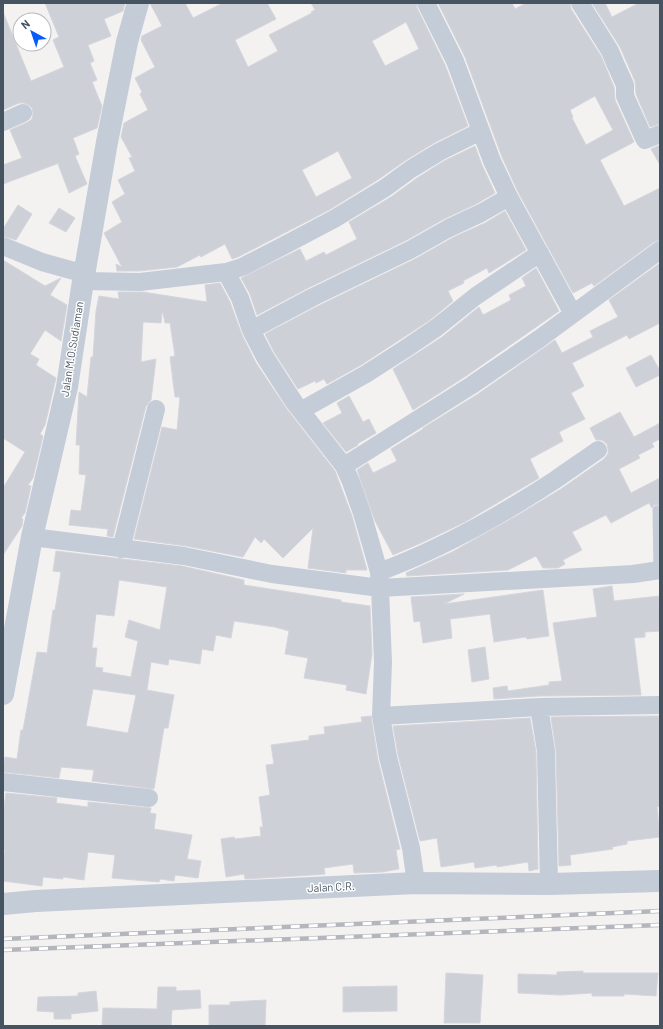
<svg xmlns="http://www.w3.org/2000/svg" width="663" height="1029" font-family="Barlow,sans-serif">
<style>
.building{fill:#cdd0d6;stroke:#d5d6dd;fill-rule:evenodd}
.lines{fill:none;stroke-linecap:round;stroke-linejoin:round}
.service{stroke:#c4ccd7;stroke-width:9}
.minor{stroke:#c4ccd7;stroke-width:18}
.tertiary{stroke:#c4ccd7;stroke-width:22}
.rail-casing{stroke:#b3b6bc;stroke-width:4.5}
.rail{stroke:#fff;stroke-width:3;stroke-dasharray:9;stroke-linecap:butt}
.labels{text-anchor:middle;stroke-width:3;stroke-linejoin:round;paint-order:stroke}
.street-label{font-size:11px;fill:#465361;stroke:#fff}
</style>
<rect width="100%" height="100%" fill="#f4f1f1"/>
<path class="building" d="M45,3H125L123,11L104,19L111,36L88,45L94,61L90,63L97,80L92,82L102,106L97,128L73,138L79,154L75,156L87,184L69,193L58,164L59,163L3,184V165L22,158L10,130L28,122L32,119L33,114L32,108L29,105L24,103H19L3,110V12L31,81L64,67L53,40L59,37Z
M150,3H185L193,18L223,3H267L276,19L235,40L248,67L278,51L269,35L312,13L311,12L315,10L311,3H416L417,8L445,65L468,126L434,143L406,160L379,179L329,210L238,257L232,259L225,244L201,257L200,255L177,267L139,271H117L116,264L122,267L104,233L122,222L112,202L125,194L118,180L135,171L129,158L132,157L121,137L124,123L148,110L140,94L142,92L135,78L155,67L141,40L142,36L162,26ZM406,22L419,49L385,66L372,41ZM338,151L352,178L316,197L302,170Z
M438,3H512L515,9L526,3H570L571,9L601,56L614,87L615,100L634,142L600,160L624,206L660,188V240L654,242L594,286L592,283L573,293L518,192L502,157L465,57ZM595,96L613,130L586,145L572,118L573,117L570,110Z
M592,3H605L612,17L639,3H660V124L650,127L636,94L635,81L620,47Z
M660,145V165L651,149Z
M475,146L482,165L495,193L476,204L444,219L405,241L308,288L257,315L250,294L241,278L300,249L306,261L324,252L326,255L357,239L349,222L391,197L417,178L444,161Z
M18,205L32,214L16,240L3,236V229Z
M59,208L75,218L66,232L49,223Z
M505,211L526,250L489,273L487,268L463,281L464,283L448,291L453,301L430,320L361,365L327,384L324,379L316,383L315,381L298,389L274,352L265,334L318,306L415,259L454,237L485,223Z
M3,260L45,286L61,278L50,295L67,305L61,341L45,330L30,354L39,359L36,365L56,378L45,425L40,434L43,436L33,478L28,485L31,486L25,513L21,518L23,519L22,526L3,555V488L25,452L3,438Z
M660,263V323L629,339L627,335L572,363L584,386L571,393L585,419L559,432L563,441L530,459L539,478L465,522L421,543L393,555L375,521L357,470L368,463L373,473L397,461L391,449L423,429V428L478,394L555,340L562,353L593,337L590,331L618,317L609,300Z
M536,268L559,311L466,376L413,410L393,369L442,337L479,307L483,315L511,300L509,295L526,286L522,278Z
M220,283L230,302L242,335L256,363L286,408L335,471L352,516L367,570H346V573L308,568L313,528L283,558L264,539L261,543L255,537L243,557L186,546L134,539L162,427L177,430L180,397H175L170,357L175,356L170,323H165L163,313H162L161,323L143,322L141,362L156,359L151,400L146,406L113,537L107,536L108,529L69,525L71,510L81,511L86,475L79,474L80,445H76L79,392L87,397L91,357H93L96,311L99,296L119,299L118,292H143L207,302L205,285Z
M651,355L660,371V375L636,387L626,368Z
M349,396L363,422L369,419L376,433L357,444L358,445L346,452L323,423L342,413L337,403Z
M620,412L634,437L660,423V439L652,443L654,447L638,455L640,458L619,469L631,493L660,478V505H654L652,508L649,503L611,523L606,515L572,532L582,550L563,560L565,564L558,568H543L536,556L508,570L407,576L406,573L452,552L518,515L561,489L604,459L608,454V449L607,444L602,440H596L590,428Z
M56,551L182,566L244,580V585L341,600V602L370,606L372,654L366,694L346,690L347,685L304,678L308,658L285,654L289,631L275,627L234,621L231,638L216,635L213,651L202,649L200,664L169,659L168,665L151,662L147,690L174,695L168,728H164L154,789L92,781L94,770L61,767L59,778L3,772L5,757L17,759L21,730H23L37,652L47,653L53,610H55L61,572L53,571ZM119,580L167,587L160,630L129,620L125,637L138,641L131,677L102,672L103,668L95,667L97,648H92L96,614L114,616ZM93,689L136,695L128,733L86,726Z
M612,586L614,601L659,596L660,631L645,632V637L634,638L641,695L539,696L494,699L493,688L507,686L508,691L549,685V682L562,681L553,623L597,617L593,589Z
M543,590L549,636L527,639L526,637L494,642L490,614L450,619L452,638L423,643L420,621L414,622L411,597L464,594L444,604Z
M485,647L489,679L472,682L468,650Z
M371,716L378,760L400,849L396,850L399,869L382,872L354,873L353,864L324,868L325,874L313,875L245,879L244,874L226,877L221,839L234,837L235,839L261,836L260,827H263L259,797L270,795L266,765L274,764L271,745L309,740V736L325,734L324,727L362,722L361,717Z
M660,716V806L657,807L660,837L627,841V844L612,847L613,849L570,855L571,865L559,866L556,751L551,717Z
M530,718L536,752L538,869L529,871L528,862L497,867V865L475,868L474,862L441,867L437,838L420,841L398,755L393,726Z
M6,793L57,798L56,803L88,807V802L151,808L150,813L156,814L154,829L192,835L187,859L201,861L198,878L175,875L174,881L160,879L159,882L112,878L115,855L88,852L84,880L63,877V879L43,877L42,886L3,881V864L5,850H3V814Z
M583,971V973H658L656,996L624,994V996H592V993L561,995L518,993V974L557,975V972Z
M446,973L483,975L480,1023H444Z
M397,986V1011L343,1012V987Z
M158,987H176V991L200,990L201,1008L172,1010L171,1026H102L103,1008L157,1009Z
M96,991L98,1011L71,1014V1019H54V1012L37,1011L38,997L78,996V993Z
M266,1000L265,1026H209V1005H230V1002Z"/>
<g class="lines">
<path class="service" d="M657,510L658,570"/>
<path class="minor" d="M426,3L455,61L492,161L509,197L573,314
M580,3L610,51L615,63L625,85V96L643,136L645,140L660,134
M3,122L23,113
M3,246L42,262L85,274
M226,272L240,298L251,330L265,357L294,402L344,466L351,482L362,513L379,572L380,588L383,662L381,716L388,757L411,848L416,883
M83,281L140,282L226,272L242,267L281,247L334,219L385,188L411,169L439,152L481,131
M251,330L313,297L410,250L449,228L481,213L509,197
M302,410L366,374L405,349L436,328L476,296L540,253
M344,466L472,385L539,339L660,250
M32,537L184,556L272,574L380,588L633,574L660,570
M121,549L156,409
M379,572C441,549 500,516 555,480C569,470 584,460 598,450
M539,707L546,751L549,884
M381,716L539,707L660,705
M3,782L149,798"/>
<path class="tertiary" d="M3,694L32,537L67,387L83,281L107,142L127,42L138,3
M3,904L36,901L416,883L549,884L660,881"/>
<defs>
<path id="rail" d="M3,939L660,911
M3,950L660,925"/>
</defs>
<use href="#rail" class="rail-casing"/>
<use href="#rail" class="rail"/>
</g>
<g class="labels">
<g class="street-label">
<text transform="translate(72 349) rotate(-81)" y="4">Jalan M.O.Sudiaman</text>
<text transform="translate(331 887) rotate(-3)" y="4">Jalan C.R.</text>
</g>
</g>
<rect width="663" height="1029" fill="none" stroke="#465361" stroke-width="8"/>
<g transform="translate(32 32) rotate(320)"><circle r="19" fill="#ffffff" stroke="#b5bac0"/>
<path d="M0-3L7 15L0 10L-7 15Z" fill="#035dfb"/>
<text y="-6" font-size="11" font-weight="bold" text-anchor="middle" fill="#465361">N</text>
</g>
</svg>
